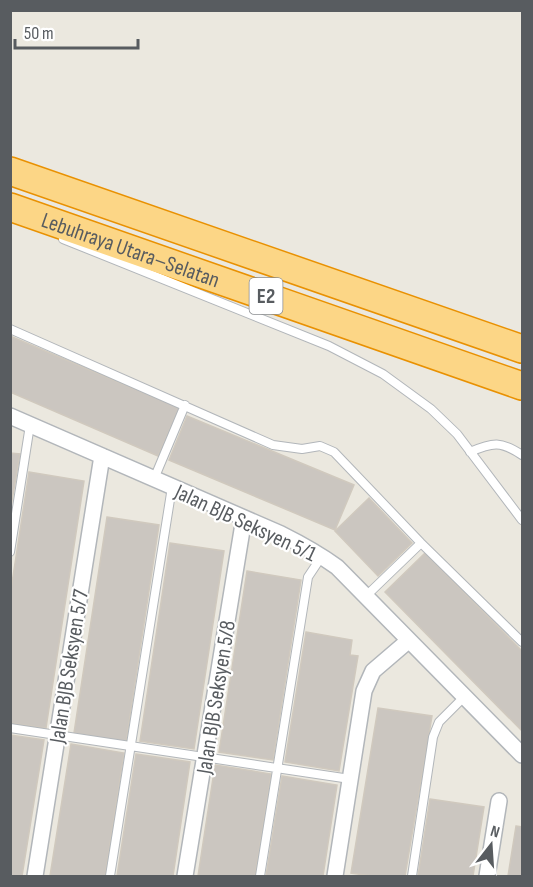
<svg xmlns="http://www.w3.org/2000/svg" width="533" height="887" font-family="'Sofia Sans Condensed',sans-serif">
<style>
.building{fill:#cbc6c0;stroke:#d0c9be;stroke-width:1.5}
.lines{fill:none;stroke-linecap:round;stroke-linejoin:round}
.service-casing{stroke:#b2b6ba;stroke-width:10}
.minor-casing{stroke:#b2b6ba;stroke-width:18}
.motorway-casing{stroke:#e99102;stroke-width:30}
.service{stroke:#fff;stroke-width:8}
.minor{stroke:#fff;stroke-width:15}
.motorway{stroke:#fcd686;stroke-width:27}
.labels{text-anchor:middle;stroke-width:4.5;stroke-linejoin:round;paint-order:stroke}
.shield{fill:#fff;stroke:#8a8d90;stroke-width:1.5}
.shield-label{font-size:21px;font-weight:bold;fill:#585c60}
.street-label{font-size:22px;fill:#585c60;stroke:#fff}
</style>
<rect width="100%" height="100%" fill="#ebe8df"/>
<path class="building" d="M10,336L179,408L158,456L10,392Z
M187,416L354,485L335,530L169,460Z
M10,453L20,454L10,512Z
M29,472L84,481L46,728L10,723V596Z
M369,498L412,543L378,576L335,531Z
M107,517L159,525L126,742L74,733Z
M170,543L224,551L194,749L140,741Z
M425,553L522,651V731L385,592Z
M247,571L301,580L273,760L219,752Z
M306,632L352,640L350,655L358,656L339,771L285,762Z
M378,708L432,716L405,876H371L351,873Z
M10,735L44,740L22,876H10Z
M71,744L124,753L105,876H50Z
M136,754L190,762L173,876H117Z
M215,765L271,774L255,876H198Z
M282,776L337,785L323,876H266Z
M430,799L484,807L473,876H418Z
M516,826L522,827V876H508Z"/>
<g class="lines">
<defs>
<path id="service" d="M63,239L329,346L383,374L431,409L457,434L522,520
M10,329L273,445L302,449L320,446L334,452L421,543L522,642
M470,452C493,442 501,441 522,455
M154,479L185,405
M10,552L30,425
M365,597L421,543
M10,728L350,779
M110,876L172,487
M260,876L308,577L322,556
M412,876L433,737L439,722L464,697"/>
<path id="minor" d="M10,416L281,534C301,544 319,554 337,567L522,755
M35,876L102,456
M185,876L244,518
M335,876L364,691L373,671L408,641
M487,876L499,801"/>
<g id="motorway">
<path d="M10,171L522,349"/>
<path id="s1" d="M10,207L522,386"/>
</g>
</defs>
<use href="#service" class="service-casing"/>
<use href="#minor" class="minor-casing"/>
<use href="#motorway" class="motorway-casing"/>
<use href="#service" class="service"/>
<use href="#minor" class="minor"/>
<use href="#motorway" class="motorway"/>
</g>
<g class="labels">
<rect class="shield" x="249.5" y="278" width="33" height="36" rx="4.5"/>
<g class="shield-label">
<text x="266" y="303">E2</text>
</g>
<g class="street-label">
<text dy="8" stroke="none"><textPath href="#s1" startOffset="128">Lebuhraya Utara–Selatan</textPath></text>
<text transform="translate(246 522) rotate(25)" y="8">Jalan BJB Seksyen 5/1</text>
<text transform="translate(68 666) rotate(-81)" y="8">Jalan BJB Seksyen 5/7</text>
<text transform="translate(215 697) rotate(-81)" y="8">Jalan BJB Seksyen 5/8</text>
</g>
</g>
<rect width="533" height="887" fill="none" stroke="#585c60" stroke-width="24"/>
<g transform="translate(491 845) rotate(17)" stroke="#ffffff" stroke-width="4.5" paint-order="stroke">
<path d="M0-4.5L10 22L0 15L-10 22Z" fill="#585c60"/>
<text y="-9" font-size="16" font-weight="bold" text-anchor="middle" fill="#585c60">N</text>
</g>
<path d="M15 39v9h123v-9" fill="none" stroke="#585c60" stroke-width="3"/>
<text x="24" y="39" font-size="18" fill="#585c60" stroke="#ffffff" stroke-width="4.5" paint-order="stroke">50 m</text>
</svg>
